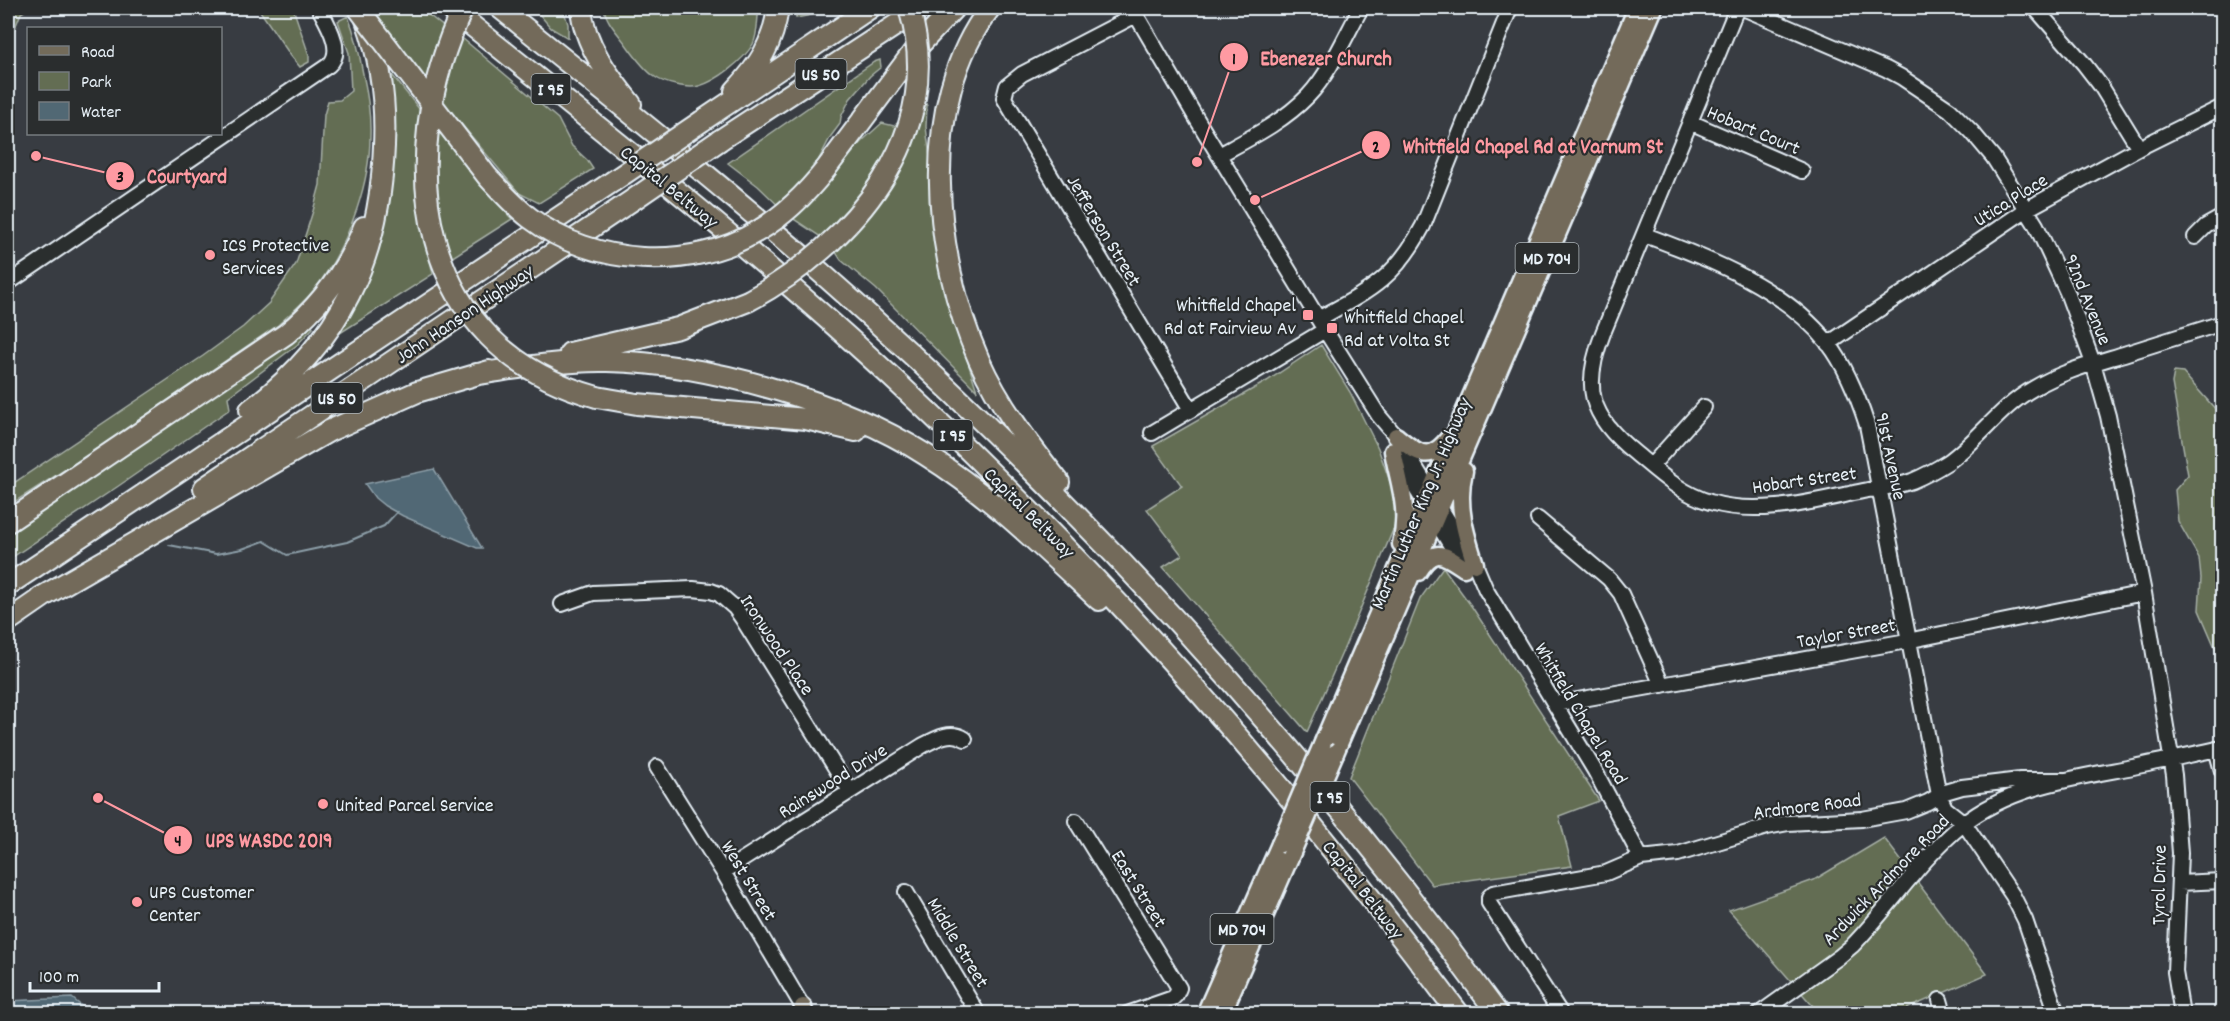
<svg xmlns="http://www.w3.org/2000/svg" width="2230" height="1021" font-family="Dekko,sans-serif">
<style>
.green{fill:#636d53;stroke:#a6afa6;stroke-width:1.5}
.water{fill:#516874;stroke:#8d9fa9;stroke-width:1.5}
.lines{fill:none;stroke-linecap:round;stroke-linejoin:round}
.stream{stroke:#8d9fa9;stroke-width:2}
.minor-casing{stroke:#e8f1f8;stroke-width:18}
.major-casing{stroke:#e8f1f8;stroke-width:21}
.highway-casing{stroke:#e8f1f8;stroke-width:24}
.minor{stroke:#2a2d2e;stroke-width:14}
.major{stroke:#736b5a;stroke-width:16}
.highway{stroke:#736b5a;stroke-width:20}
.major-bridge-casing{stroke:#e8f1f8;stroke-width:21;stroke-linecap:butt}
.highway-bridge-casing{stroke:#e8f1f8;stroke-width:24;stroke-linecap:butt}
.major-bridge{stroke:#736b5a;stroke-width:16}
.highway-bridge{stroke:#736b5a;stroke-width:20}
.poi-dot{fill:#ff9aa2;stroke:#2a2d2e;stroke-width:2}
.labels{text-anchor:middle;stroke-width:4.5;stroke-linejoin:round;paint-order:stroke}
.shield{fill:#2a2d2e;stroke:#afb6bb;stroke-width:1.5}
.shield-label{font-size:18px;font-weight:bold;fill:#e8f1f8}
.street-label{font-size:20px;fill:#e8f1f8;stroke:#2a2d2e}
.poi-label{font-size:20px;fill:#e8f1f8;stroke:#2a2d2e;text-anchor:start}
.leader{fill:none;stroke:#ff9aa2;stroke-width:2}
.callout-dot{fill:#ff9aa2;stroke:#2a2d2e;stroke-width:2}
.mark-label{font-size:18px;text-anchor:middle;font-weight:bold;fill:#111}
.callout-label{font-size:21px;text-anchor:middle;font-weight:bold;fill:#ff9aa2;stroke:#2a2d2e;stroke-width:4.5;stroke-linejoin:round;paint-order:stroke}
</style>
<rect width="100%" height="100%" fill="#383c42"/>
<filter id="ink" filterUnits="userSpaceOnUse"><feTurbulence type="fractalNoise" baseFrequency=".0167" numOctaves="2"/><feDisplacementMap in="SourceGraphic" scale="12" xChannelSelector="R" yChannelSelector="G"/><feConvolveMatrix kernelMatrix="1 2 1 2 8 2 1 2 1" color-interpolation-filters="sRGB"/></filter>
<g filter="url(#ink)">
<path class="green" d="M8,8H29L21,13L10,40L8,42Z
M258,8H293L309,55V62L300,67L291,56Z
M369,8H420L445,28L427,81Z
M534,8H563L568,24V38L551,28Z
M604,8H759C757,19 758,34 753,44C744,60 717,81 699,86C688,89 665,84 655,77C643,69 633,54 625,43C616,31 606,21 604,8Z
M795,8H831L821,13L796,18Z
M348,16C355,34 359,50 362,69C367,91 371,115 370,137C370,182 350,238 325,275C312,295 295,310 278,325L88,455L8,506V487L203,356L243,327L269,303L296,264L313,211L320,185L324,115L328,101L340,100L351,91L349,53L338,21Z
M462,38L558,119L572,146L587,160L593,169L539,203L519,193L441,100L455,51Z
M880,60L881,67L870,76L850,99L841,117L840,124L831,136L818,161L813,165L817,170L829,176L835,174L861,142L882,123L894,126L924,100L927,106L926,127L949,302L977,391L876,289L841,260L830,243L789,216L758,186L728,163L874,62Z
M385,66L420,110L417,125L416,199L433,274L340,333L357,301L370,266Z
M439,131L482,187L512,219L451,258L439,218L435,163Z
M308,325L313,328L297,345L228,397L230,409L117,487L8,560V534L278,352Z
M1321,345L1350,392L1378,448L1394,493L1395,525L1345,646L1307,732L1163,567L1182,555L1147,509L1182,486L1153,446L1267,381Z
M2174,372L2183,373L2219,413L2222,414V655L2217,652L2199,610L2201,578L2199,558L2178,521L2175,490L2188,475L2172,383Z
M1443,567L1472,607L1599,801L1559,816L1572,866L1432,885L1349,777L1420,599Z
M1884,838L1987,974L1897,1013H1819L1729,910L1814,880Z"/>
<path class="water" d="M434,469L482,548H477L403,516L385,506L375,498L365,484Z
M72,998L85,1009L84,1013H8V1001Z"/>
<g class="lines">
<path class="stream" d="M8,10L11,8
M169,545L216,554L242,549L264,541L287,555L347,542L384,526L397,512"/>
<defs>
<path id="minor" d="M1132,8L1195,116L1325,330L1379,416L1396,436L1475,564L1486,590L1595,771L1641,858
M1737,8L1603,333C1582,387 1589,416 1635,453C1658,472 1681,494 1710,502C1758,517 1815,501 1863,491C1879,488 1896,487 1912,481C1924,476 1937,469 1948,462C1979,440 2000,407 2034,388C2063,371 2095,363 2127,353C2159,343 2191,333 2222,323
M1743,8L1886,69L1901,77L1950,110L1972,132L1993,157L2036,225L2067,292L2093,363L2108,416L2144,593L2174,775L2180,853L2175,972L2182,1014
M2035,8L2084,64L2101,86L2139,148
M1136,15L1022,74L1007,86L1004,98L1191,410
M1690,122L1802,171
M1219,155C1250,138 1283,122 1308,96C1330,73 1346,35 1361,8
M1645,235C1711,260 1782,286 1828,343C1846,366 1858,397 1867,425L1939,795L1945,808L1964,823L2013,896L2025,920L2057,1014
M2195,237L2206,226L2222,217
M8,283L329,65C345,51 327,23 319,8
M1318,319C1369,291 1394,280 1423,226L1510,8
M1828,344L2027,209L2139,148L2222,107
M1152,433L1325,330
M1397,458L1464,567
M1651,466L1704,407
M1538,519L1609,579L1621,594L1662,685
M562,604L593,593L693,589L711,591L719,594L735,608L742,618L850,791
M1555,704L1907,641L2144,593
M2216,749L2222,771
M657,767L723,872L807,1014
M1076,821L1179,988L1176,995L1173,998L1127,1014
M723,872L922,746C937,738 951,730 965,739
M2179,883L2222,881
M906,892L978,1014
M1940,1000L1944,1014
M1561,1014L1489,903V897L1493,893L1606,873L1641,858L1678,854L1767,827L1788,823L1862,819L1906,811L1928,802L1945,792L1962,787L2020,780H2063
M1759,1014L1839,957L1852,946C1890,907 1919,860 1962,825C2010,786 2075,778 2133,767C2163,761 2193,754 2222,748"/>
<path id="major" d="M1396,436C1417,453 1429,464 1449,438
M1393,451C1399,484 1410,509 1401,544
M1464,471C1456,504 1465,533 1475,564
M1418,572C1435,546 1443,554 1464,568
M1324,740L1637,8
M1335,753L1654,8
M802,1014L803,1007
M1205,1014L1280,844
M1222,1014L1290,857"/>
<path id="highway" d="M450,8C603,131 758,252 901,386C1107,578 1292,788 1459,1014
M500,8C626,109 753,210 873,319C1104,529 1314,761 1498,1014
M581,8C584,44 609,77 631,104
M990,8C917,103 933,256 979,360C999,405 1029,444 1059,482
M735,91C760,64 773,44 778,8
M702,121L870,8
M720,140L922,8
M825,170L914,51L954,8
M570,353L678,328L748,301
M477,374C520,368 564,360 607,361C707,363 841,401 926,455C990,495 1044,549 1099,600
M597,397L637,404L806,419L856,431
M250,410C341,341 380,258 384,146C386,103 381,61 366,20
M204,488L634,199
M8,522L286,334C321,305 347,270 364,227
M8,585L612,182
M40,598L329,431L417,392L489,371
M8,621L50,592"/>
</defs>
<use href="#minor" class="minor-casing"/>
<use href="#major" class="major-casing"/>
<use href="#highway" class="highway-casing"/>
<use href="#minor" class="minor"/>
<use href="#major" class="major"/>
<use href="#highway" class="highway"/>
<defs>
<path id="major-bridge" d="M1280,844L1324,740
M1290,857L1335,753"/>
<path id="highway-bridge" d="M358,8L487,176C501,191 514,206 530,218C593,266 690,272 758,231C785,215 806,194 825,170
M463,8C392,158 415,348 597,397
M612,182L702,121
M634,199L720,140
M748,301C852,245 948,134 909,8"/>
</defs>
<use href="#major-bridge" class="major-bridge-casing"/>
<use href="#highway-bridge" class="highway-bridge-casing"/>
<use href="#major-bridge" class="major-bridge"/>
<use href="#highway-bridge" class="highway-bridge"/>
</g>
</g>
<g class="poi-dot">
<circle cx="210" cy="255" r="6"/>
<rect x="1302" y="309" width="12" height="12" rx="3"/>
<rect x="1326" y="322" width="12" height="12" rx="3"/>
<circle cx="323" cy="804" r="6"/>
<circle cx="137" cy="902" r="6"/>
</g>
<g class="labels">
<g class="shield">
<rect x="795.5" y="59" width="51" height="30" rx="4.5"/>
<rect x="531.5" y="74" width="39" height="30" rx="4.5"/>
<rect x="1515.5" y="243" width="63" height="30" rx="4.5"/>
<rect x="311.5" y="383" width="51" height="30" rx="4.5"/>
<rect x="933.5" y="420" width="39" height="30" rx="4.5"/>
<rect x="1310.5" y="782" width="39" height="30" rx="4.5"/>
<rect x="1210.5" y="914" width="63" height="30" rx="4.5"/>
</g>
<g class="shield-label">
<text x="821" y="80">US 50</text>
<text x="551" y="95">I 95</text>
<text x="1547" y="264">MD 704</text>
<text x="337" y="404">US 50</text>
<text x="953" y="441">I 95</text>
<text x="1330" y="803">I 95</text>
<text x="1242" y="935">MD 704</text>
</g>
<g class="street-label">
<text transform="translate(1754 129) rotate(23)" y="7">Hobart Court</text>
<text transform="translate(670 186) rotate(39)" y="7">Capital Beltway</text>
<text transform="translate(2010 199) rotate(-32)" y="7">Utica Place</text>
<text transform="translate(1105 230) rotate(59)" y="7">Jefferson Street</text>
<text transform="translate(2089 299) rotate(68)" y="7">92nd Avenue</text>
<text transform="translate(464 313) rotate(-34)" y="7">John Hanson Highway</text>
<text transform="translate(1892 456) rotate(78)" y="7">91st Avenue</text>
<text transform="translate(1804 479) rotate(-8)" y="7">Hobart Street</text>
<text transform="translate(1420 503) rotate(-67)" y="7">Martin Luther King Jr. Highway</text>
<text transform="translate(1030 512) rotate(45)" y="7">Capital Beltway</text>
<text transform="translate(1846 632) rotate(-10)" y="7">Taylor Street</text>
<text transform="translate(778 644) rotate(56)" y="7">Ironwood Place</text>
<text transform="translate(1582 713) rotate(59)" y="7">Whitfield Chapel Road</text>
<text transform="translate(832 780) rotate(-32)" y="7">Rainswood Drive</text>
<text transform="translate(1807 805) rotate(-7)" y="7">Ardmore Road</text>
<text transform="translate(1885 879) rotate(-46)" y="7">Ardwick Ardmore Road</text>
<text transform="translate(750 880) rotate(59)" y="7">West Street</text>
<text transform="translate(2158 885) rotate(-89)" y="7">Tyrol Drive</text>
<text transform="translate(1140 888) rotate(58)" y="7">East Street</text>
<text transform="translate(1364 889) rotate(52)" y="7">Capital Beltway</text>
<text transform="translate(959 942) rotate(59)" y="7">Middle Street</text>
</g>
<g class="poi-label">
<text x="222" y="251">ICS Protective<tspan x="222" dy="23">Services</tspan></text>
<text x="1296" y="311" text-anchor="end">Whitfield Chapel<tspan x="1296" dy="23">Rd at Fairview Av</tspan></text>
<text x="1344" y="323">Whitfield Chapel<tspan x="1344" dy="23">Rd at Volta St</tspan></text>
<text x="335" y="811">United Parcel Service</text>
<text x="149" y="898">UPS Customer<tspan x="149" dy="23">Center</tspan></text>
</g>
</g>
<path class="leader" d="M1197 162L1234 57M1255 200L1376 145M36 156L120 176M98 798L178 840"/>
<g class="callout-dot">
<circle cx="1197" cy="162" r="6"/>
<circle cx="1255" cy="200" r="6"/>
<circle cx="36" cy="156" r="6"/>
<circle cx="98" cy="798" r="6"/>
<circle cx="1234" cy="57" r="15"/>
<circle cx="1376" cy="145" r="15"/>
<circle cx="120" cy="176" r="15"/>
<circle cx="178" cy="840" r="15"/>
</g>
<g class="mark-label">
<text x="1234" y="64">1</text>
<text x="1376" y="152">2</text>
<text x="120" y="182">3</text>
<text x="178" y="846">4</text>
</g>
<g class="callout-label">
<text x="1326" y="65">Ebenezer Church</text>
<text x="1533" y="153">Whitfield Chapel Rd at Varnum St</text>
<text x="187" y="183">Courtyard</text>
<text x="269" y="847">UPS WASDC 2019</text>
</g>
<rect width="2230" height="1021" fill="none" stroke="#2a2d2e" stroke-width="30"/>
<rect x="15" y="15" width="2200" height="991" fill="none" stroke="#e8f1f8" stroke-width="2" filter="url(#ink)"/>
<rect x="27" y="27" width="195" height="108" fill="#2a2d2e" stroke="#767b7f" stroke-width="1.5"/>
<rect x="39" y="46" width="30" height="9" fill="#736b5a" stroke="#767b7f" stroke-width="1.5"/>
<text x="81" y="57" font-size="18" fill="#e8f1f8">Road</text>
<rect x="39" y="72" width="30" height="18" fill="#636d53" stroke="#767b7f" stroke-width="1.5"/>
<text x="81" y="87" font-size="18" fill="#e8f1f8">Park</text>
<rect x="39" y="102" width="30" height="18" fill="#516874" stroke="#767b7f" stroke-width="1.5"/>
<text x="81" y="117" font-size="18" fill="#e8f1f8">Water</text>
<path d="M30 982v9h129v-9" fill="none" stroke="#e8f1f8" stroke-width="3"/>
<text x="39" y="982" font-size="18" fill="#e8f1f8" stroke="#2a2d2e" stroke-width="4.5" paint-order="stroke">100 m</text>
</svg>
